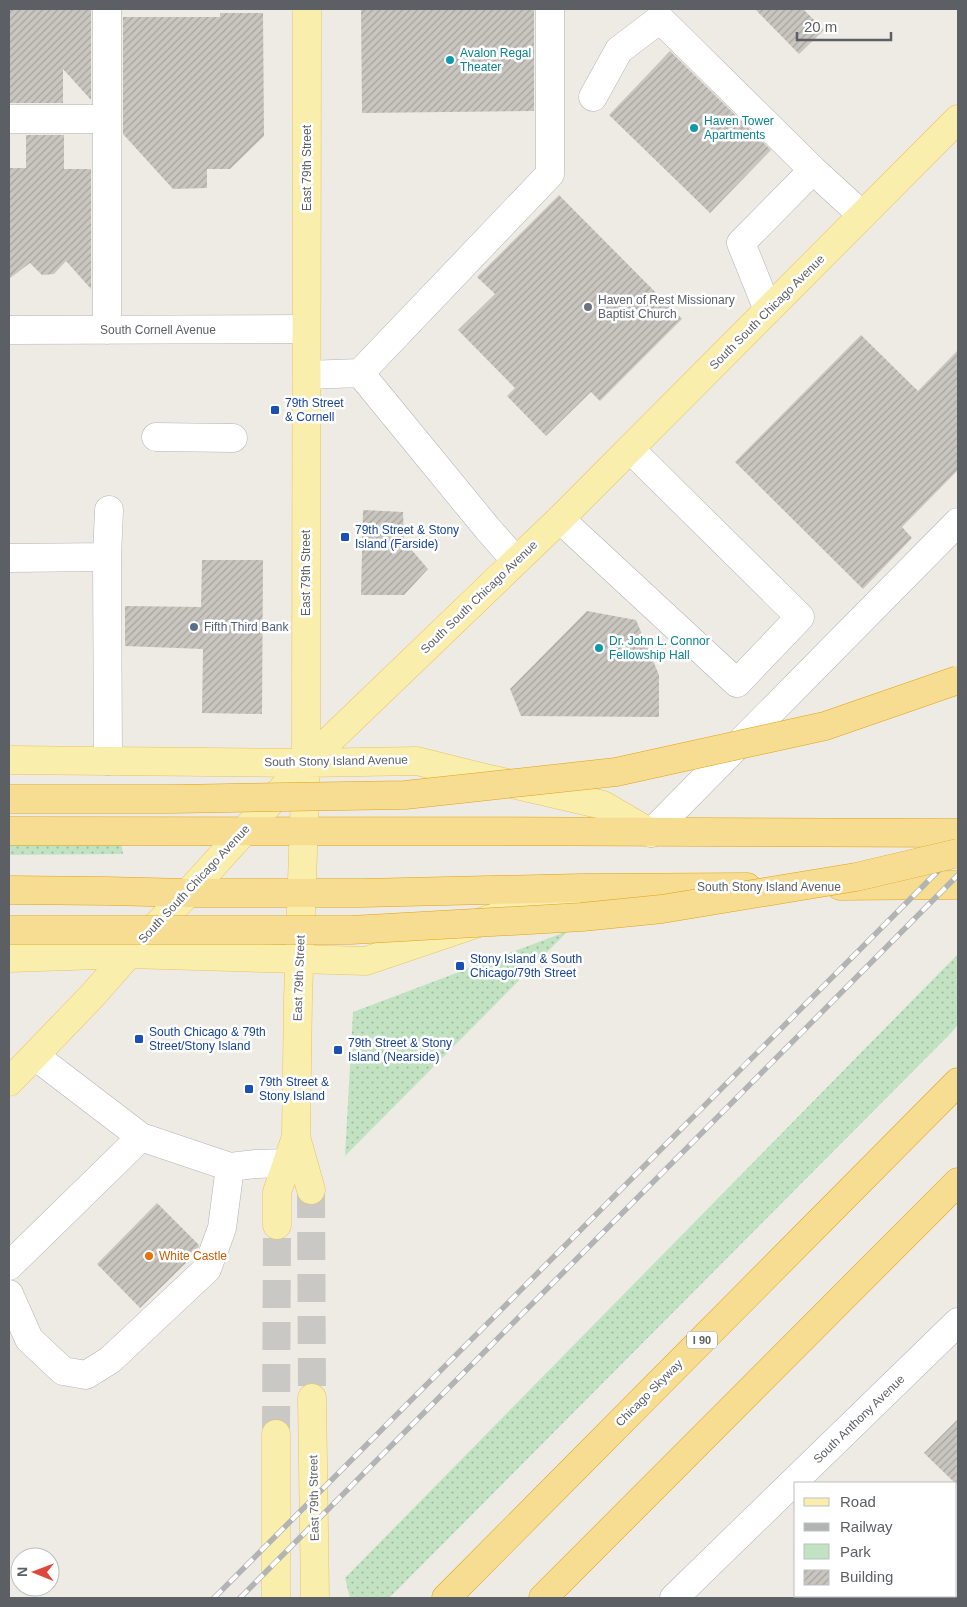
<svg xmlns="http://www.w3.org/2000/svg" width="967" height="1607" font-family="Arial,sans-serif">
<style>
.green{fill:url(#green-dots)}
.building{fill:url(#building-hatch)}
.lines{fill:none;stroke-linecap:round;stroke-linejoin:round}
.major-tunnel{stroke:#c9c8c4;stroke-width:28;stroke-dasharray:28 14;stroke-linecap:butt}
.minor-casing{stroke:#b1b4b8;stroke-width:29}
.major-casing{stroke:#e8c362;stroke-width:29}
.highway-casing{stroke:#e2a20f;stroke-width:29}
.minor{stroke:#fff;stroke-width:28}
.major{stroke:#faeead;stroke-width:28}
.highway{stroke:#f6dd92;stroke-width:28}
.rail-casing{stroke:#b2b3b3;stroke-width:5.5}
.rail{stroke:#fff;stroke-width:4;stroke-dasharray:11;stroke-linecap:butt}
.highway-bridge-casing{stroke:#e2a20f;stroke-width:29;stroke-linecap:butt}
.highway-bridge{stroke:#f6dd92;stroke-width:28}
.culture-dot{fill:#0f9aa8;stroke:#fff;stroke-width:2}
.worship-dot{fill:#6b7280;stroke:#fff;stroke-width:2}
.transit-dot{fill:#1a4fb4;stroke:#fff;stroke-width:2}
.service-dot{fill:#5c6f8a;stroke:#fff;stroke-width:2}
.food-dot{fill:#e8710a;stroke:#fff;stroke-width:2}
.labels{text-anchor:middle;stroke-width:5;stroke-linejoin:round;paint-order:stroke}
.shield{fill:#fff;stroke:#8d8f92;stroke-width:1}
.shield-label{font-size:11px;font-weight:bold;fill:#5c5f63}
.culture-label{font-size:12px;fill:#0d838f;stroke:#fff;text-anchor:start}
.street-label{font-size:12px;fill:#5c5f63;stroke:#fff}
.worship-label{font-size:12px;fill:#5b616d;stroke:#fff;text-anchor:start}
.transit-label{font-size:12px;fill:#164399;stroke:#fff;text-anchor:start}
.service-label{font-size:12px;fill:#4e5e75;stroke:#fff;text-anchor:start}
.food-label{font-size:12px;fill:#c56008;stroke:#fff;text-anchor:start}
</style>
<defs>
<pattern id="green-dots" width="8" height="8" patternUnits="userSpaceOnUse" patternTransform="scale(1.25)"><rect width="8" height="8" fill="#c2e3c2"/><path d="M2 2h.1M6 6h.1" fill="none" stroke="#a1bba1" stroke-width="1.8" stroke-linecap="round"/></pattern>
<pattern id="building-hatch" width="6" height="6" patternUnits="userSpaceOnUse" patternTransform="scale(1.25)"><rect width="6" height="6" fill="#c9c6c0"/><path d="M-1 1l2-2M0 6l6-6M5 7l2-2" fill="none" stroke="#a6a4a0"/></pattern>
</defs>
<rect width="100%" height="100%" fill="#edebe4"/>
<path class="green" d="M9,841H121L123,854L9,855Z
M568,931L345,1156L353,1012Z
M958,954V1025L949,1035L389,1598H350L345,1578Z"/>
<path class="building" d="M9,9H91V100L63,69V103H9Z
M361,9H534V111L362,113Z
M755,9H803L824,30L799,54Z
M220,13H263L264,136L230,169H207V188L173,189L123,134V17H220Z
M670,51L771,150L710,213L609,115Z
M26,135H64V169H91V289L66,261L54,274L42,275L30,263L9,279V168H26Z
M559,195L682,319L600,401L591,392L546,436L507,396L515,388L458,330L495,294L477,277Z
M861,335L918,391L958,350V470L902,527L912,538L863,589L735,462Z
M363,510L403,512L404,541L428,569L404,595H361Z
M202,560H263L262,714L202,713L203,649L125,646V606L201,607Z
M587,611L636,620L659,675V717L521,716L510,689Z
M157,1203L199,1245L197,1252L140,1308L97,1264Z
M958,1419V1486L924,1453Z"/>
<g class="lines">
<path class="major-tunnel" d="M311,1190L312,1398
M276,1434L277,1225"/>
<defs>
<path id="minor" d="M107,9V330
M593,97L619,50L660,19L813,170L862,215
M9,119H107
M768,310L741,243L813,170
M9,330L306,329
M360,373L487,528L516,561
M307,375L360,373L550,174V9
M156,437L233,438
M560,519L737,683L800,617L630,449
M9,558L107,557
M108,761L107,557L109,510
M651,833L958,522
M35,1056L141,1137
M9,1266L141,1137L230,1167L256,1164L287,1163
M9,1294L29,1339L63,1371L86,1375L110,1360L207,1269L222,1228L230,1167
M674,1598L958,1322"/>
<path id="major" d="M307,9L306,763L298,999L296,1137L311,1190
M9,760L306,763L417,761L481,777L603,805L651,833
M9,958L129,954L366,961L573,891
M9,1082L91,997L129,954L188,893L306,763L560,519L958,119
M277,1225V1192L296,1137
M312,1398L315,1598
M276,1434V1598"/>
<path id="highway" d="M9,831C325,829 642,833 958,833
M840,886L958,885
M9,890L107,891L188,893H362L580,888L747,887
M446,1598L958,1082
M543,1598L958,1182"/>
</defs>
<use href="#minor" class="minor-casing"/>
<use href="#major" class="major-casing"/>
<use href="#highway" class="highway-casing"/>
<use href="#minor" class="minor"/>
<use href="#major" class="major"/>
<use href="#highway" class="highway"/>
<defs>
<path id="rail" d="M214,1598L958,851
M240,1598L958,875"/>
</defs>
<use href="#rail" class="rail-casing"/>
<use href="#rail" class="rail"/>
<defs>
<path id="highway-bridge" d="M9,799H173L405,795L616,772L825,726L958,680
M9,930H351L582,917L662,909L856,877L958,853"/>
</defs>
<use href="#highway-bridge" class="highway-bridge-casing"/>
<use href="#highway-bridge" class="highway-bridge"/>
</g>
<g class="culture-dot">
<circle cx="450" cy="60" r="5"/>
<circle cx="694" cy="128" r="5"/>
<circle cx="599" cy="648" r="5"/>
</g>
<circle class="worship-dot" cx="588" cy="307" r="5"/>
<g class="transit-dot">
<rect x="270" y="405" width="10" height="10" rx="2.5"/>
<rect x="340" y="532" width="10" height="10" rx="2.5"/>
<rect x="455" y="961" width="10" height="10" rx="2.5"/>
<rect x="134" y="1034" width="10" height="10" rx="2.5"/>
<rect x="333" y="1045" width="10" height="10" rx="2.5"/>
<rect x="244" y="1084" width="10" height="10" rx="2.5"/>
</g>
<circle class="service-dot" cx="194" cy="627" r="5"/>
<circle class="food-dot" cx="149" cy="1256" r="5"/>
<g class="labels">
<rect class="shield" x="687" y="1331.5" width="30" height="17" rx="4"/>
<g class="shield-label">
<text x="702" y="1344">I 90</text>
</g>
<g class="culture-label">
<text x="460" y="57">Avalon Regal<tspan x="460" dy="14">Theater</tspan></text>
<text x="704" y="125">Haven Tower<tspan x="704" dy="14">Apartments</tspan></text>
<text x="609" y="645">Dr. John L. Connor<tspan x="609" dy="14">Fellowship Hall</tspan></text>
</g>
<g class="street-label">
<text transform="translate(307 168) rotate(-90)" y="4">East 79th Street</text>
<text transform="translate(767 312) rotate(-45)" y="4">South South Chicago Avenue</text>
<text x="158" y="334">South Cornell Avenue</text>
<text transform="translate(306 573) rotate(-90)" y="4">East 79th Street</text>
<text transform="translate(479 597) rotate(-44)" y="4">South South Chicago Avenue</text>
<text transform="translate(336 761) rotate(-1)" y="4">South Stony Island Avenue</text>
<text transform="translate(194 884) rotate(-47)" y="4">South South Chicago Avenue</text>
<text x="769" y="891">South Stony Island Avenue</text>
<text transform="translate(299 978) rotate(-88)" y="4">East 79th Street</text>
<text transform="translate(649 1393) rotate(-45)" y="4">Chicago Skyway</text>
<text transform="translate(859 1419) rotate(-44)" y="4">South Anthony Avenue</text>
<text transform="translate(314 1498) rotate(-91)" y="4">East 79th Street</text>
</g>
<g class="worship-label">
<text x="598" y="304">Haven of Rest Missionary<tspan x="598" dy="14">Baptist Church</tspan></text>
</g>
<g class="transit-label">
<text x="285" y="407">79th Street<tspan x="285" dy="14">&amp; Cornell</tspan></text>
<text x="355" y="534">79th Street &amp; Stony<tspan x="355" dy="14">Island (Farside)</tspan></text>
<text x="470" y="963">Stony Island &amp; South<tspan x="470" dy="14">Chicago/79th Street</tspan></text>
<text x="149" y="1036">South Chicago &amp; 79th<tspan x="149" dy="14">Street/Stony Island</tspan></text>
<text x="348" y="1047">79th Street &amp; Stony<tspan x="348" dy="14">Island (Nearside)</tspan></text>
<text x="259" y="1086">79th Street &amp;<tspan x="259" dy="14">Stony Island</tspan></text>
</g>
<g class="service-label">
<text x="204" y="631">Fifth Third Bank</text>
</g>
<g class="food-label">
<text x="159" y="1260">White Castle</text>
</g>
</g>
<rect width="967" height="1607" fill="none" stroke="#5c5f63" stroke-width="20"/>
<rect x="794" y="1482" width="162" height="115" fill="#ffffff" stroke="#bebfc1"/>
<rect x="804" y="1498" width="25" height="8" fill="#faeead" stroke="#bebfc1"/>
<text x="840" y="1507" font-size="15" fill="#5c5f63">Road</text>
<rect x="804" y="1523" width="25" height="8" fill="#b2b3b3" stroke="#bebfc1"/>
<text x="840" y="1532" font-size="15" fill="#5c5f63">Railway</text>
<rect x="804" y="1544" width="25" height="15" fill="#c2e3c2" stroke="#bebfc1"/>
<text x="840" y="1557" font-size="15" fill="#5c5f63">Park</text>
<rect x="804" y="1570" width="25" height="15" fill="url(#building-hatch)" stroke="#bebfc1"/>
<text x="840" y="1582" font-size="15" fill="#5c5f63">Building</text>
<g transform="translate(35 1572) rotate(271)"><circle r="24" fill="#ffffff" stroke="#bebfc1"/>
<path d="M0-4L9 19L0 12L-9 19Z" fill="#de483a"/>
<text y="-8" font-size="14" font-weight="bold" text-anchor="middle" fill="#5c5f63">N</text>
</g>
<path d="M797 32v8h94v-8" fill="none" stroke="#5c5f63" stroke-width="2.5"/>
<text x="804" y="32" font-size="15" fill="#5c5f63" stroke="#ffffff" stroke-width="4" paint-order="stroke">20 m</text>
</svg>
